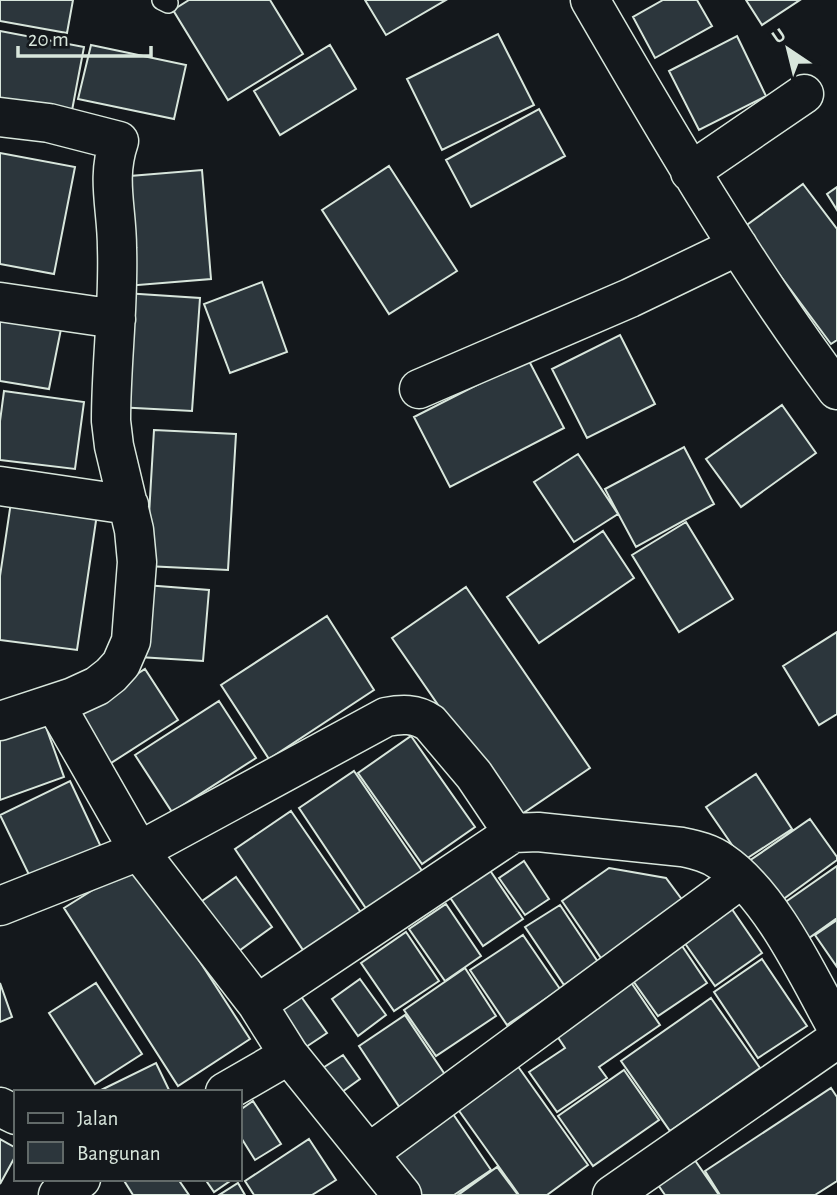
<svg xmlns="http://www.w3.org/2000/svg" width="837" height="1195" font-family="'Alegreya Sans',sans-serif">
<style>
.building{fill:#2c363c;stroke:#d8e6dc;stroke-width:2}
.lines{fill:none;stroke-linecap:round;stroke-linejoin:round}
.service-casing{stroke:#d8e6dc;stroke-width:22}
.minor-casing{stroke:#d8e6dc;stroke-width:41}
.service{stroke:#14181c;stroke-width:19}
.minor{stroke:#14181c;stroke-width:38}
</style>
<rect width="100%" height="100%" fill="#14181c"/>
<path class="building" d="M0,0H73L67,33L0,21Z
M189,0H270L303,54L228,100L173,10Z
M365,0H446L386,35Z
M663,0H697L712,26L655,58L633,17Z
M746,0H800L762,25Z
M0,31L84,47L70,121L0,108Z
M498,34L534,105L442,150L407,79Z
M737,36L766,96L699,130L669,71Z
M91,45L186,65L174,119L78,99Z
M330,45L356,89L280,135L254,91Z
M539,109L565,156L471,207L446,160Z
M0,153L75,167L54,274L0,264Z
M389,166L457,271L389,314L322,210Z
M202,170L211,279L126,286L118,177Z
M803,184L837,229V340L831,344L744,227Z
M837,187V210L827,194Z
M262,282L287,352L230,373L204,304Z
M124,293L200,298L192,411L116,407Z
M0,318L61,329L49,389L0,381Z
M620,335L655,404L587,438L552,369Z
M528,359L564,428L450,487L414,417Z
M4,391L84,402L75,469L0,460V421Z
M782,405L816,453L741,507L706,459Z
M154,430L236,434L228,570L146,566Z
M684,447L714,504L636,547L605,489Z
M578,454L618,514L574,542L534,482Z
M11,502L97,514L77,650L0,640V576Z
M686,522L733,599L679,632L632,555Z
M603,531L634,578L539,643L507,597Z
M145,585L209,590L203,661L139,657Z
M466,587L590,768L516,818L392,638Z
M327,616L374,690L269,759L221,685Z
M837,632V714L819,725L783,666Z
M145,669L178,720L108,765L75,714Z
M219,701L256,758L172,812L135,755Z
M42,716L64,777L0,800V731Z
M411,736L475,827L422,864L358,773Z
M354,771L431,884L375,922L299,808Z
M756,774L792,829L743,861L706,807Z
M70,781L102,849L33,883L0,815Z
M291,811L362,914L305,953L235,849Z
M810,819L837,857V860L778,903L749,861Z
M524,861L549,899L525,915L499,878Z
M136,863L250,1039L178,1086L64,908Z
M487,866L523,919L483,946L447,893Z
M837,866V918L809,938L784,903Z
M609,868L666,878L686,905L603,961L562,901Z
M236,877L272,927L232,956L195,906Z
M725,899L762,953L715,986L677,932Z
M446,904L481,956L445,981L409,929Z
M560,905L598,962L564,985L525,927Z
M837,920V967L815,935Z
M406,932L439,981L394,1011L361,963Z
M674,934L707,983L658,1016L624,968Z
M523,935L560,989L507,1025L470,970Z
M762,959L807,1026L758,1058L714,992Z
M465,968L496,1016L436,1056L404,1010Z
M626,975L660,1025L599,1067L607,1078L557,1112L529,1072L565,1048L551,1027Z
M360,979L386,1015L358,1036L332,999Z
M0,983L12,1017L0,1022Z
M96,983L142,1054L95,1084L49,1013Z
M300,995L327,1033L297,1053L270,1016Z
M711,998L760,1068L670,1131L621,1061Z
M405,1015L450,1082L404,1114L359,1046Z
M343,1055L360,1079L335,1097L318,1071Z
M156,1063L170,1092H97Z
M517,1065L588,1165L547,1195H519L457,1108Z
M624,1070L659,1120L593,1166L558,1116Z
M831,1088L837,1097V1181L815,1195H720L705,1171Z
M253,1101L281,1144L255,1160L240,1136V1110Z
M449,1108L491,1170L454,1195H413L383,1153Z
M0,1139L16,1148V1155L0,1184Z
M309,1139L336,1180L312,1195H254L245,1181Z
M692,1156L719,1195H665L656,1182Z
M497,1167L518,1195H458Z
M123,1179H178L189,1195H133Z
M205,1179H233L214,1192Z
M238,1183L245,1195H219Z"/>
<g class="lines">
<defs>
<path id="service" d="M162,0L168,3"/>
<path id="minor" d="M590,0C667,133 745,267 837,390
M0,117L49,123L119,141C106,179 117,208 117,248C119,305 111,363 111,421L114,446L134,530L137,562L131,641L121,664L111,675L97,686L73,697L0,721
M690,172L804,94
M0,302L116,319
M419,389L630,298L738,246
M0,486L129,505
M55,704L139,851L257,1004L289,1055L402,1195
M0,906L139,851L386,717C401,714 416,713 430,723L474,775L513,833
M257,1004L513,833L538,832L682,847C696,850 710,853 722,862C772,896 808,976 837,1028
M225,1092L289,1055
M0,1107L16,1115
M369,1153L741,879
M58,1195L81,1179
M612,1195L837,1039"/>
</defs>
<use href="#service" class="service-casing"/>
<use href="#minor" class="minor-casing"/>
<use href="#service" class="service"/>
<use href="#minor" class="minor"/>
</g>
<rect x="14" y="1090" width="228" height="91" fill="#14181c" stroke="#626a69" stroke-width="2"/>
<rect x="28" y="1113" width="35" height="10" fill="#14181c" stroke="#626a69" stroke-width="2"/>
<text x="77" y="1125" font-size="21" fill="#d8e6dc">Jalan</text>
<rect x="28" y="1142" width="35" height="21" fill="#2c363c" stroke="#626a69" stroke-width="2"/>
<text x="77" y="1160" font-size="21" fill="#d8e6dc">Bangunan</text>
<g transform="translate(788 49) rotate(325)" stroke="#14181c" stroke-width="5" paint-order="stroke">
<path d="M0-5L12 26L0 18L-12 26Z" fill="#d8e6dc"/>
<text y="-10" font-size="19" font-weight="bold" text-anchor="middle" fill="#d8e6dc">U</text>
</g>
<path d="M18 46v10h133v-10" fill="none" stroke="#d8e6dc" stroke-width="3.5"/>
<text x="28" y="46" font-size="21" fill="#d8e6dc" stroke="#14181c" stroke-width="5" paint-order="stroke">20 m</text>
</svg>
